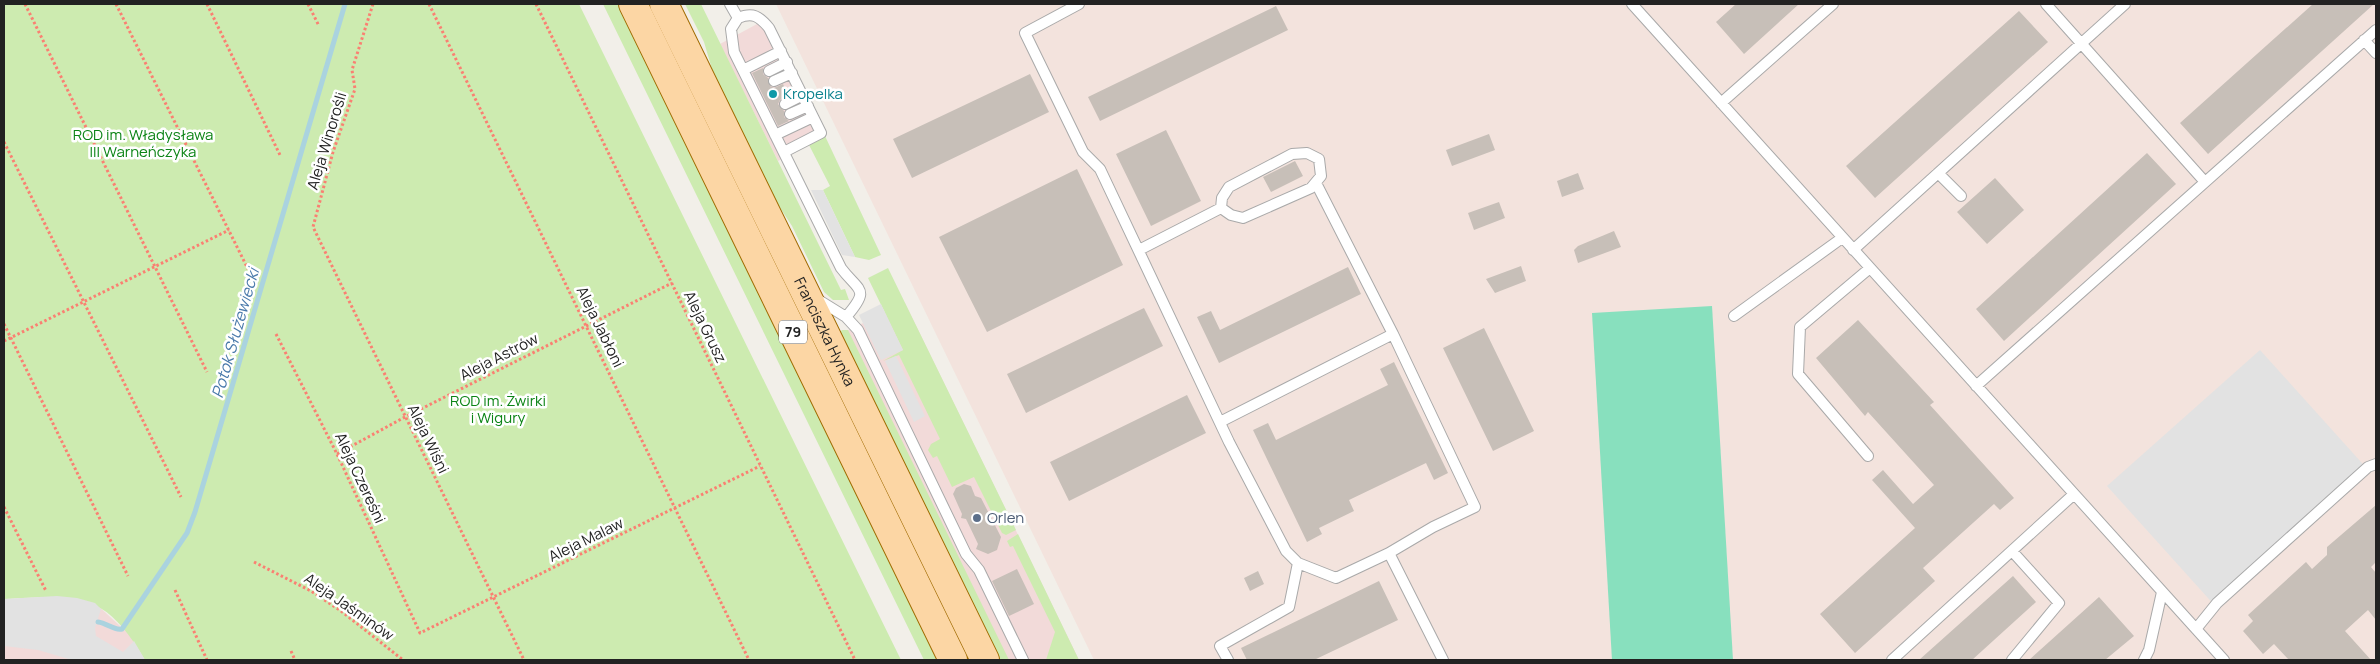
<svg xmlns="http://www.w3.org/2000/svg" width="2380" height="664" font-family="Manrope,sans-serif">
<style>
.commercial{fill:#f2dad9}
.military{fill:#f3e3dd}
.grass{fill:#cdebb0}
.pitch{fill:#88e0be}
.parking{fill:#e2e2e2}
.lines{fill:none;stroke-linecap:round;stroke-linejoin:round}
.stream{stroke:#aad3df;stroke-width:5}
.building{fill:#c7bfb8}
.lane-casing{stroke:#a9a9a9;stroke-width:12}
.primary-casing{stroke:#a06b00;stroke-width:30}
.path{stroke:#fa8072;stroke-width:3;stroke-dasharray:2.5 2.5;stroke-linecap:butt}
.lane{stroke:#fff;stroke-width:10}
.primary{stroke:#fcd6a4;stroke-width:28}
.culture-dot{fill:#0f9aa8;stroke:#fff;stroke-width:2}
.service-dot{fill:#5c6f8a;stroke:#fff;stroke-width:2}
.labels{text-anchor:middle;stroke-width:5;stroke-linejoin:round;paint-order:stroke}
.shield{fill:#fff;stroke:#646464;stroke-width:1}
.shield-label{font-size:14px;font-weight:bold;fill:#222}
.culture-label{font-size:15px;fill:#0d838f;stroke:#fff;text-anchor:start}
.park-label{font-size:15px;fill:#0c8416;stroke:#fff}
.street-label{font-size:15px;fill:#222;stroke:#fff}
.service-label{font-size:15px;fill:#4e5e75;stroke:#fff;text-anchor:start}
.water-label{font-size:16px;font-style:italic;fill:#4a7aab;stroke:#fff}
</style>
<rect width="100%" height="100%" fill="#f2efe9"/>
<path class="commercial" d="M768,18L825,136L778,161L720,44Z
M905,303L1079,660H997L838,335Z
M4,599L95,603L132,637L145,660H4Z"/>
<path class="military" d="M776,4H2376V660H1094Z"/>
<path class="grass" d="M4,4H579L901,660H145C104,590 78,595 4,599Z
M603,4H621L941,660H924Z
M685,4H701L841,290L845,289L849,300H833L824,292L792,226L760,177L717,86L704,42Z
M825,136L881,255L869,260L855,257L823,190L830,186L809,145Z
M888,268L1016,530L1006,535L1002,533L974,477L952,487L937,456L933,458L928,450L931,444L940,439L899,355L883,361L903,350L868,278Z
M842,330H848L1009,660H997L840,332Z
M1018,534L1079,660H1046L1055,632L1013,546L1010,547L1007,541Z"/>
<path class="pitch" d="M1712,306L1733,660H1612L1592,313Z"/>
<path class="parking" d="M811,190H823L855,257L842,255Z
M881,304L903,350L881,360L859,315Z
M2260,350L2370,472L2217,608L2107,486Z
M896,356L925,416L914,422L885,361Z
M57,596L77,598L95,603L101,609L95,628L96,636L123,652L134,641L145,660H72L38,650L4,646V599Z"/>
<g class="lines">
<path class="stream" d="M98,622C107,623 114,631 122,629L187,533L195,512L345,4"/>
</g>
<path class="building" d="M1736,4H1799L1744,54L1716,22Z
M2313,4H2374L2208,154L2180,123Z
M1276,6L1288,30L1100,121L1088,97Z
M2019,11L2048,42L1875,198L1846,166Z
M763,68V74L768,78L770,86L774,88L783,84L786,91V96L780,100L778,104L784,111V117L789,121L778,126L752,73Z
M1030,74L1049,112L912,178L893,139Z
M1166,130L1201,201L1151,226L1116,154Z
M1489,134L1495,150L1452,166L1446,150Z
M2147,153L2176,184L2004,341L1976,309Z
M1295,161L1303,176L1271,192L1263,177Z
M1077,169L1123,265L987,332L939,237Z
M1578,173L1584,189L1562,197L1557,181Z
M1995,178L2024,210L1987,244L1957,212Z
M1499,202L1505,218L1474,230L1468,213Z
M1614,231L1621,247L1578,263L1574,250L1578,246Z
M1521,266L1526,281L1495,293L1486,279Z
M1348,267L1361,294L1219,363L1197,317L1211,311L1220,330Z
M1144,308L1163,346L1026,413L1007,374Z
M1858,320L1934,402L1930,405L2014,498L2000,510L1994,504L1923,568L1935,581L1855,653L1820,614L1915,528L1872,480L1883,470L1913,504L1934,485L1868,412L1865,416L1816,358Z
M1484,328L1534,431L1493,451L1443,348Z
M1394,362L1448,473L1434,480L1426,463L1349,500L1354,511L1319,528L1322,534L1307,542L1253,430L1268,423L1276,440L1388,385L1380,369Z
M1187,395L1206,433L1069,501L1050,462Z
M964,484L971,486L975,496L981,498L1001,537L997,550L988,554L976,549L978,544L966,519L961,518L962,514L953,494L956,488Z
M2376,505V562L2371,567L2376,573V620L2368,610L2345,631L2371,660H2289L2274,644L2263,654L2243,631L2253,621L2248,615L2306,562L2312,569L2327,555V547Z
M1017,569L1034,604L1009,616L992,581Z
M1258,571L1264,584L1250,591L1244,578Z
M2013,576L2036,602L1972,660H1919Z
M1379,581L1398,620L1314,660H1247L1241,648Z
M2099,597L2134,636L2105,660H2029Z"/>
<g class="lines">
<defs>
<path id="lane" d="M730,4L738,18C753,12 759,16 769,28L821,133L784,152
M1079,4L1025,33L1083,152L1100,169L1229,442L1286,551L1298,563L1336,578L1389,553L1443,660
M1632,4L2224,660
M2046,4L2205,182
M738,18L731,29L734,52L841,268C859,292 871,288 846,317
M2364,40L2376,53
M743,70L781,51
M769,71L787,62
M774,81L792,73
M1721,103L1833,4
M785,104L803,95
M790,114L808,106
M775,135L813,117
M1307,153L1319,159L1321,176L1311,188L1243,218L1231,215L1221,208L1222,198L1229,187L1292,154Z
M1938,173L1961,196
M1316,183L1393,334
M1139,250L1221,208
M1853,250L2125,4
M817,299L846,317L858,330L966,554L979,570L1023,660
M1734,316L1842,238
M1976,386L2376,30
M1220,422L1393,334L1475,507L1433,527L1389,553
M1868,456L1798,374L1800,327L1870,268
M2012,551L2059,603L2012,660
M2196,629L2217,603L2368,467L2376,464
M1228,660L1220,646L1289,607L1298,563
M1892,660L2073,495
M2144,660L2149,650L2162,592"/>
<g id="primary">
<path d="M633,4L953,660"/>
<path id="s1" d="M664,4L985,660"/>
</g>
</defs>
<use href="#lane" class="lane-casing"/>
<use href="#primary" class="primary-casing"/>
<path class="path" d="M25,4L207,372
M116,4L248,269
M207,4L281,157
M308,4L319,26
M373,4L352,70L355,89L333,152L313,227L524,660
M429,4L749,660
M536,4L855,660
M4,142L181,497
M4,324L128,576
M276,334L337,454L420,633L760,466
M4,341L229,230
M337,454L405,417L672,283
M4,507L46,591
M254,562L311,591L341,611L403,660
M175,590L207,660
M291,651L295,660"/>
<use href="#lane" class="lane"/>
<use href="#primary" class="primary"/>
</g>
<circle class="culture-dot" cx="773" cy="94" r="5"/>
<circle class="service-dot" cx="977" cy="518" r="5"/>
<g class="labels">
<rect class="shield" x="779" y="320.5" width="28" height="23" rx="4"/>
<g class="shield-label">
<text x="793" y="337">79</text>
</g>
<g class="culture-label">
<text x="783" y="99">Kropelka</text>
</g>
<g class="park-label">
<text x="143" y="140">ROD im. Władysława<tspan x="143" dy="17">III Warneńczyka</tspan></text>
<text x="498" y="406">ROD im. Żwirki<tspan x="498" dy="17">i Wigury</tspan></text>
</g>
<g class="street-label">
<text transform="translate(327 141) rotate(-73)" y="5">Aleja Winorośli</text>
<text transform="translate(600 327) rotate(64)" y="5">Aleja Jabłoni</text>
<text transform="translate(705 327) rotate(64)" y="5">Aleja Grusz</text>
<text dy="5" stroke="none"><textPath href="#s1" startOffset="365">Franciszka Hynka</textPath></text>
<text transform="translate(499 357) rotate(-27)" y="5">Aleja Astrów</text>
<text transform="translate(428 439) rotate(64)" y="5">Aleja Wiśni</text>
<text transform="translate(360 478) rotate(65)" y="5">Aleja Czereśni</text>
<text transform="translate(586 540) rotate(-26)" y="5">Aleja Malaw</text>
<text transform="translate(349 607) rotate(35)" y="5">Aleja Jaśminów</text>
</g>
<g class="service-label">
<text x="987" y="523">Orlen</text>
</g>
<g class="water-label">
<text transform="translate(235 333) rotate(-74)" y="6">Potok Służewiecki</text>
</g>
</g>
<rect width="2380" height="664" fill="none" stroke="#222222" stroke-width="10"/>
</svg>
